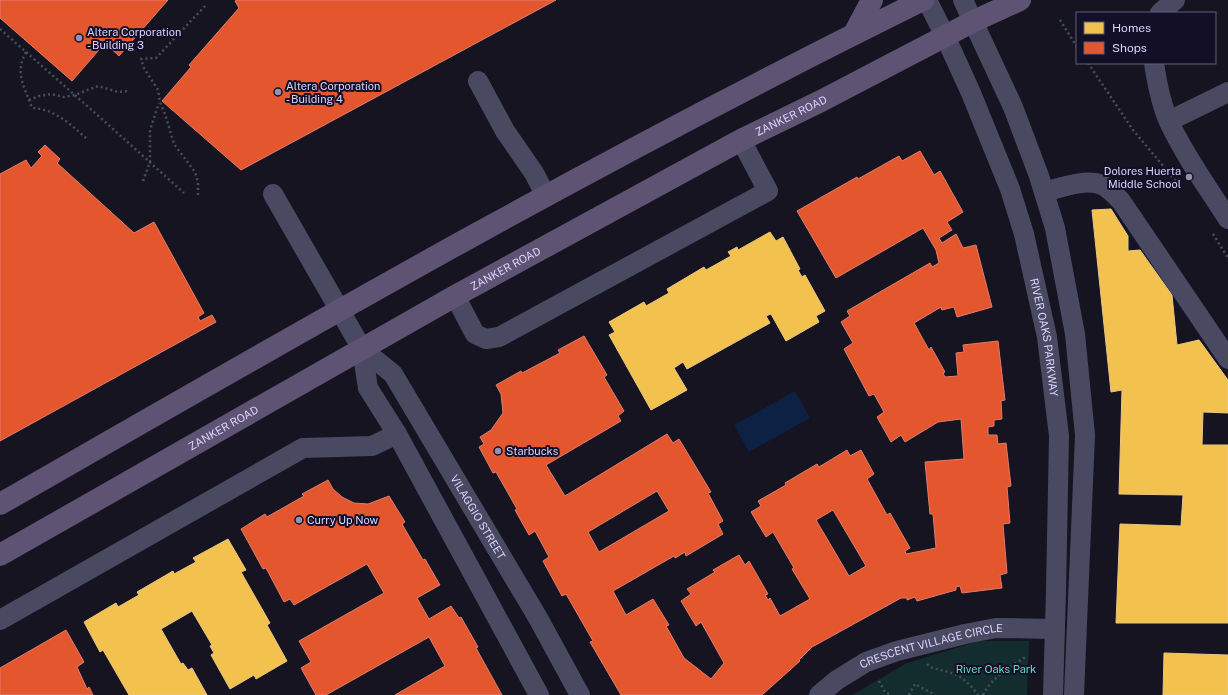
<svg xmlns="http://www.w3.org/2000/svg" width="1228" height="695" font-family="'Public Sans',sans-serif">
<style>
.green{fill:#132c2d}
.water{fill:#0d2144}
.homes{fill:#f2c14e;stroke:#eac783}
.shops{fill:#e4572e;stroke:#e17c6d;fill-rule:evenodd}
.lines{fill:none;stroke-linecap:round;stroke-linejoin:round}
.path{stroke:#44505f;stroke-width:2.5;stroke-dasharray:2 3;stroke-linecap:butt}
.minor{stroke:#4a4962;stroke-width:20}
.major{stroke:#5e5373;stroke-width:22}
.poi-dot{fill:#9591b1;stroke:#130f26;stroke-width:1.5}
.labels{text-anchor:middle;stroke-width:4;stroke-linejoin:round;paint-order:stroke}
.poi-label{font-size:11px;fill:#d9d4ff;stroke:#130f26;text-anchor:start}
.street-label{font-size:11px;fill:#d9d4ff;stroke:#130f26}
.park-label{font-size:11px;fill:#5fe0c0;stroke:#130f26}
</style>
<rect width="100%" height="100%" fill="#161421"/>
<path class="green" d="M979,641H1029L1027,695H852L907,663Z"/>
<path class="water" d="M795,391L810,418L749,452L734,425Z"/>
<path class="homes" d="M1111,209L1128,236V251L1140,250L1172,295L1177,345L1199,340L1228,380V413L1203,412L1202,445H1228V623H1116L1120,524L1181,526L1183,495L1119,494L1122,390L1111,392L1092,210Z
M770,232L776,241L783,237L800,269L798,270L802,277L805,275L825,311L816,316L819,322L786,341L771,314L766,316L770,323L687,369L683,362L674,368L687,390L651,410L609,335L615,332L609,322L644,302L646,306L669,293L667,289L704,267L706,270L731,256L728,252L737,247L738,250Z
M228,539L246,570L241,572L270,623L267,625L287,661L256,679L254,675L230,689L211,655L214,653L210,646L212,645L192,611L161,629L181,664L183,663L188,670L192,668L207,695H129L103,650L100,652L84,622L116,603L118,607L139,595L137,592L173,571L174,574L196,562L193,558Z
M1164,653L1228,655V695H1163Z"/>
<path class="shops" d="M0,0H168L119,56L105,43L72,81L0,18Z
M237,0H556L241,170L162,101L191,67L189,65L239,8L235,1Z
M45,145L60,159L57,163L134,233L154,222L204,313L198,317L200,321L212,315L216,322L0,441V174L26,160L31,168L42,156L38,152Z
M920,151L934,175L940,171L963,212L947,222L952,230L939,238L942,243L956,234L963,248L976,245L992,307L957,317L954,307L942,310L941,307L914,323L929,350L931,347L945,372L943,373L945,377L958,376L956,353L964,352L963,345L998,341L1005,400L1001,401L1002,419L994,420V426L988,427V435H997L998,444L1006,443L1011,486L1007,487L1010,523L1003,524L1007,573L1000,575L1002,588L962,593L960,586L956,587V590L917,601L915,597L907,600V598H901L812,647L799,660L800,661L762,695H621L590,642L593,641L566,594L562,596L543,561L549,557L535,531L529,535L515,510L517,509L496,472L493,473L479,447L484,444L480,437L491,430L503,413L501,394L496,385L521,371L522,373L560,353L558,350L584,336L607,375L604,377L624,411L618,416L621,421L546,465L565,496L667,434L673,443L679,439L711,492L708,493L723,521L718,524L723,534L686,556L685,552L675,558L674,556L613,591L626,615L653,599L669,625L666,626L684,658L711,679L724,663L701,622L696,626L681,601L691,594L687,589L715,572L713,570L739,555L745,565L749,561L768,594L765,595L768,600L770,598L780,616L810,599L792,569L794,568L773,532L766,537L751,512L761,506L758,501L786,485L785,483L817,464L819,467L847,450L850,456L861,450L874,474L867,479L887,515L890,513L910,548L905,551L906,554L936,548L933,514H930L925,462L964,459L961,419L938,422L905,442L901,435L891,442L877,417L884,412L874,394L869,396L844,349L853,343L841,322L850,316L847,311L930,263L932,267L939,263L936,250L923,228L836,278L797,211L857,177L858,179L899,156L902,161ZM657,491L669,511L599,552L588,532ZM833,510L866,566L849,576L816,520Z
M328,480L333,489L342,497L354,503L368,504L389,496L405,522L402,524L423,560L425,559L440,585L417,598L429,619L451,606L459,618L461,617L478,647L476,648L502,695H395L445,666L429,637L326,695H316L301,668L311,662L299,641L384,593L367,564L294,605L290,599L284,602L266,568L263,569L241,529L265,514L267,517L304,496L302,494Z
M66,630L84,662L77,667L87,689L89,687L93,695H0V668Z"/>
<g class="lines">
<path class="path" d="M1060,20L1077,47
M0,29L103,120L184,193
M26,52C14,74 25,87 32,108C55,109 70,124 86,138
M1088,63L1133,130L1180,186
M29,100L39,96L51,94L64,97L75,95L98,86L118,92L129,91
M143,181L150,162V130L159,103
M198,195V182L195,172L174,144L165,114L160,102L158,90L144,68L141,59L156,58L206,5
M1213,234L1228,258
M927,664C933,670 940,669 948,672C961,675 970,684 978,695
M879,681L885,692L891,695
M909,695L915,684L935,695
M983,695C993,676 1010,667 1027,656"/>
<g class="minor">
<path id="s1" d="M927,0L945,36L971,93L1010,189L1024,234L1047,337L1059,436L1056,591L1053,695"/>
<path d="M963,0L1013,107L1039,176L1055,228L1075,334L1085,435L1074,695"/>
<path d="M1160,13L1175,0"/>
<path d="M1154,63C1157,83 1161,104 1169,122C1185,156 1208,188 1228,219"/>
<path d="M478,81L505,131L534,173L546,196"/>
<path d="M1169,121L1228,92"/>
<path d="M1044,192C1060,188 1086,178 1102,185C1109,188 1115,195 1121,201L1228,359"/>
<path id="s2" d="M273,194L362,349L393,374L538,618L580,695"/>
<path d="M455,296L475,334L486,339L499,337L768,191L741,140"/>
<path d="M362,349L368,388L397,434L539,695"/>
<path d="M0,620L303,448L372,446L397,434"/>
<path id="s3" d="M819,695L837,680L866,662L897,651L965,634L996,628L1055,629"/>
</g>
<g class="major">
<path d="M854,34L872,0"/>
<path d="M0,504C159,413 318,321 478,233C625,152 773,74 923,0"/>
<path id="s4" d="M0,555L455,296L741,140L821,101L974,21L1020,0"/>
</g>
</g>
<g class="poi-dot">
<circle cx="79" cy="38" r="4"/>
<circle cx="278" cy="92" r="4"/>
<circle cx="1189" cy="177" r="4"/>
<circle cx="498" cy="451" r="4"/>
<circle cx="299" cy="520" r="4"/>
</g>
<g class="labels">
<g class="poi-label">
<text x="87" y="36">Altera Corporation<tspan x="87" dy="13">- Building 3</tspan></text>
<text x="286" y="90">Altera Corporation<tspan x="286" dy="13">- Building 4</tspan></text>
<text x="1181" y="175" text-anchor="end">Dolores Huerta<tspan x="1181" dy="13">Middle School</tspan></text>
<text x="506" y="455">Starbucks</text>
<text x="307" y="524">Curry Up Now</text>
</g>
<g class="street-label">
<text dy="4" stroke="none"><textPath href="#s4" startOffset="905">ZANKER ROAD</textPath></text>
<text dy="4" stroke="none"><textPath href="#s4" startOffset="581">ZANKER ROAD</textPath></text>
<text dy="4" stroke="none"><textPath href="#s1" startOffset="359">RIVER OAKS PARKWAY</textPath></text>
<text dy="4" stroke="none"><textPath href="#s4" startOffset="257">ZANKER ROAD</textPath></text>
<text dy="4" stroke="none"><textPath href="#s2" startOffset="385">VILAGGIO STREET</textPath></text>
<text dy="4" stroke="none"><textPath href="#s3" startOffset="125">CRESCENT VILLAGE CIRCLE</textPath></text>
</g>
<g class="park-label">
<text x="996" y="673">River Oaks Park</text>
</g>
</g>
<rect x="1076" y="12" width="140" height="52" fill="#130f26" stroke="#625e7d"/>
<rect x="1084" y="22" width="20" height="12" fill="#f2c14e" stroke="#625e7d"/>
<text x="1112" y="32" font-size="12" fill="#d9d4ff">Homes</text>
<rect x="1084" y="42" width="20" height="12" fill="#e4572e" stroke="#625e7d"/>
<text x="1112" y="52" font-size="12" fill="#d9d4ff">Shops</text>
</svg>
